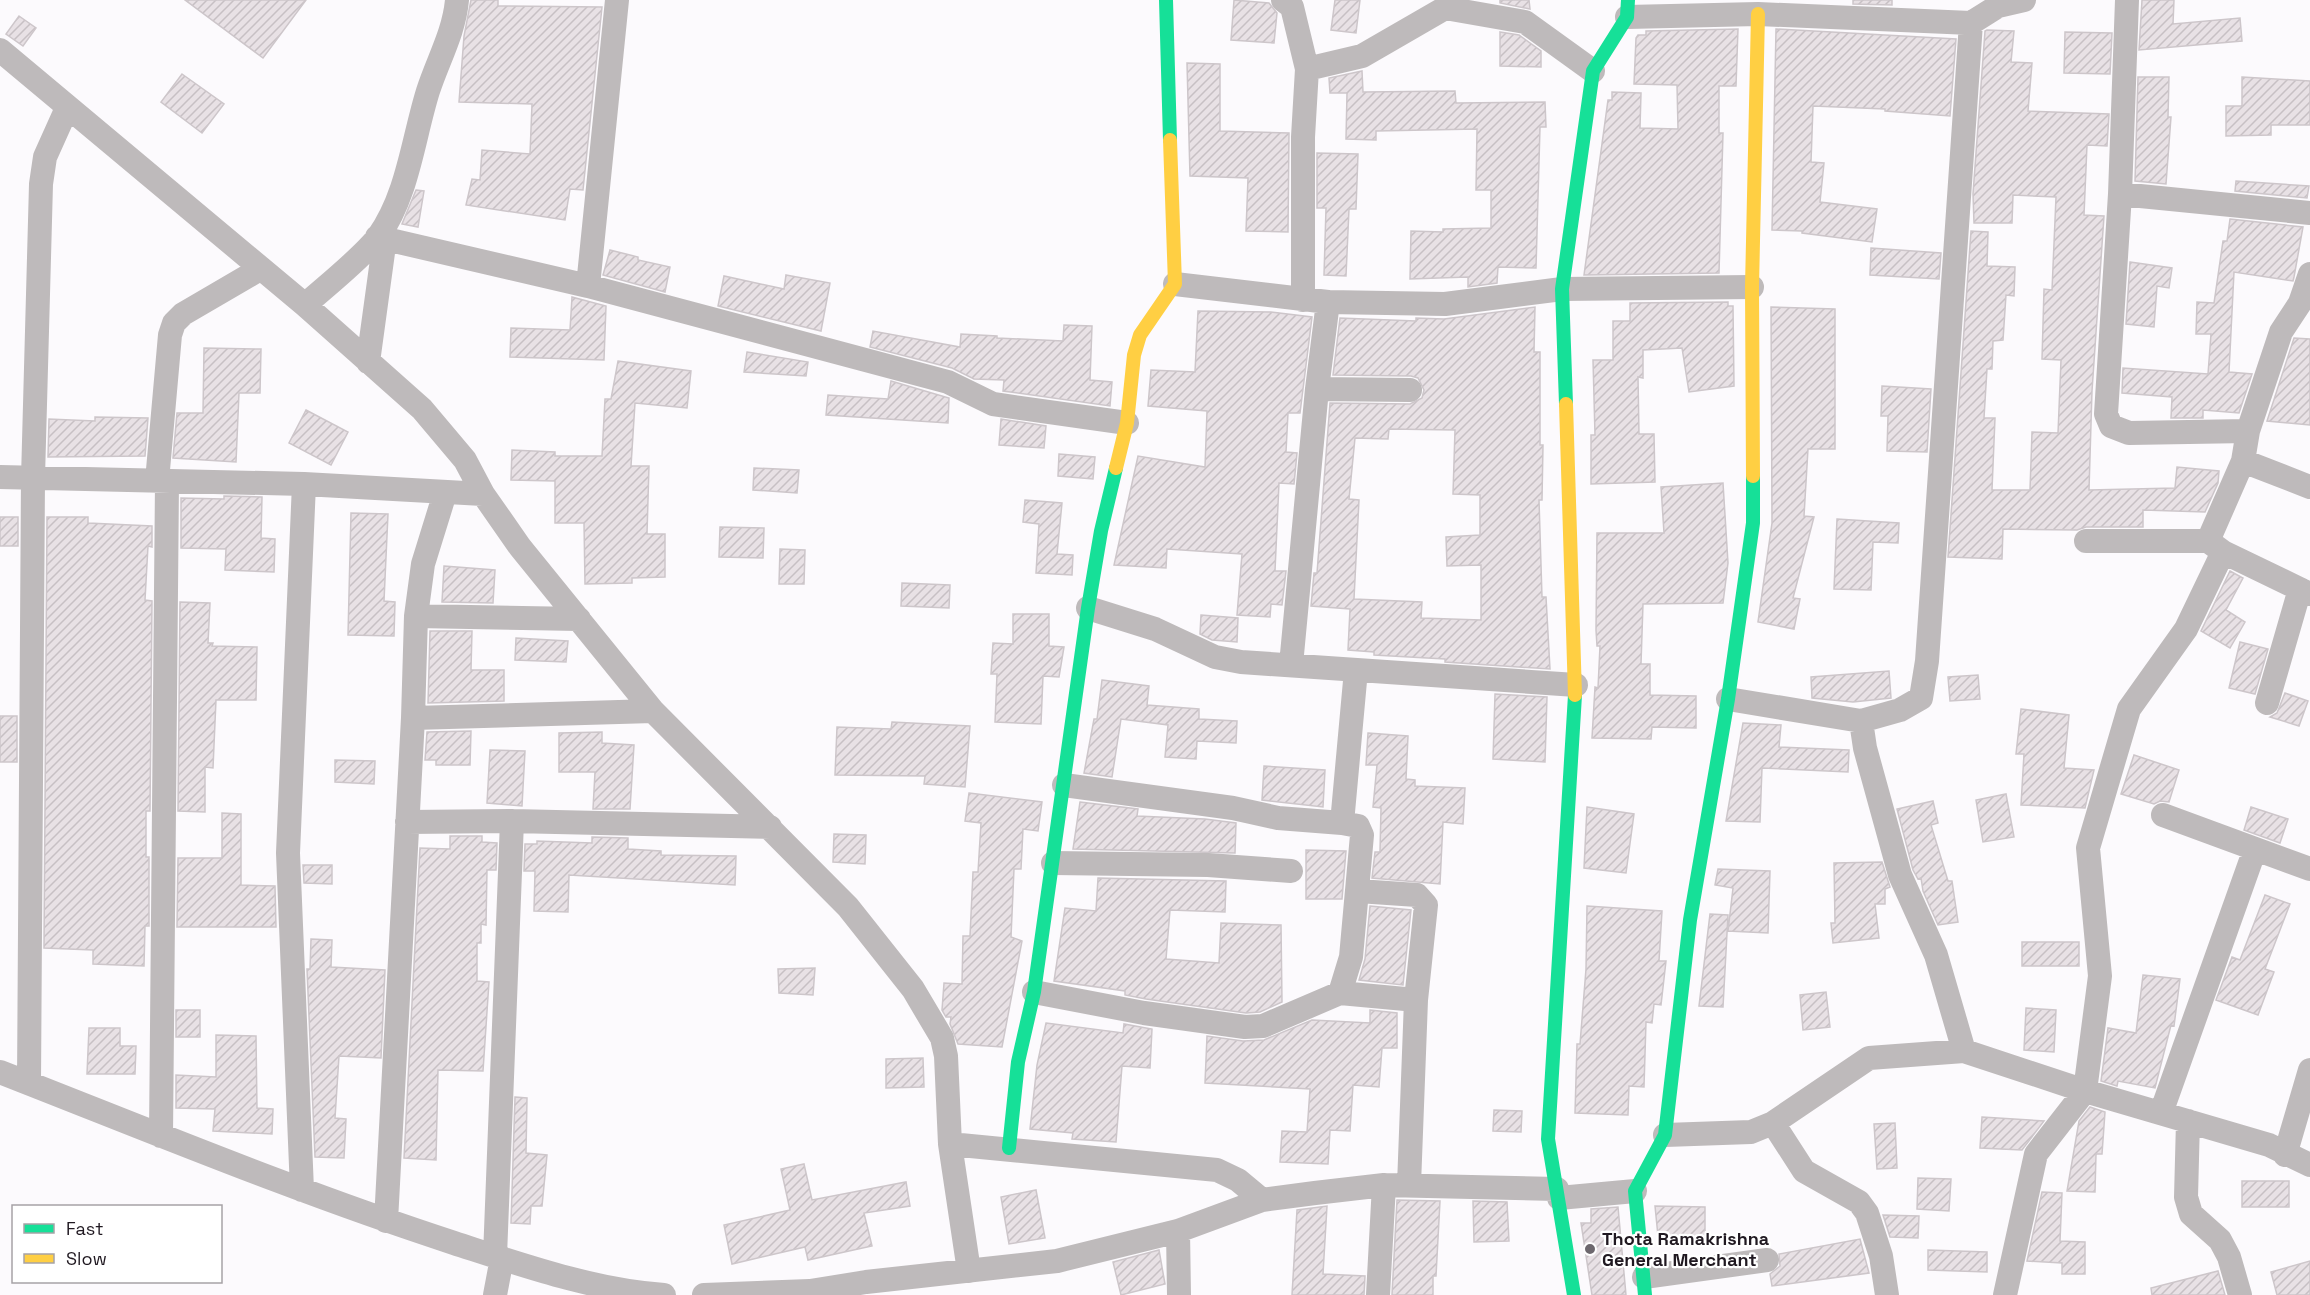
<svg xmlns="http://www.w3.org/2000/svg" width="2310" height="1295" font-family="'Space Grotesk',sans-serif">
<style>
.building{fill:url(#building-hatch);stroke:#cdc6ca;stroke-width:1.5;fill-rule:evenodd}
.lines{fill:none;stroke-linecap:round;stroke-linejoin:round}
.street{stroke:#bebabb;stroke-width:24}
.fast{stroke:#16e098;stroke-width:14}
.slow{stroke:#ffcf43;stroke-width:14}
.poi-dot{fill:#6d686e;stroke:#fff;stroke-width:2}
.labels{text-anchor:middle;stroke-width:4.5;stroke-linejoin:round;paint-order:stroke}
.poi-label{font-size:18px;font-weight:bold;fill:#201921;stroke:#fff;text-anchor:start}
</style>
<defs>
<pattern id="building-hatch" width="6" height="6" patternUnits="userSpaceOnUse" patternTransform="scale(1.5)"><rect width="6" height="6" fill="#e8e1e5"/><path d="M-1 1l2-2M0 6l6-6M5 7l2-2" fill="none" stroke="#c7c0c4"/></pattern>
</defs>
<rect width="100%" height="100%" fill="#fcfafd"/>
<path class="building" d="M185,0H306L263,58Z
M471,0H498V6L602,7L583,190L570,189L565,220L466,205L472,179L480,180L482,150L530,154L532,104L459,102L464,36Z
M1234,0L1269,3L1277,13L1274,43L1231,40Z
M1335,0H1360L1356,33L1331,30Z
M1500,0H1529L1530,9L1500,3Z
M1853,0H1892V5L1853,4Z
M2142,0H2174L2173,24L2240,18L2242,41L2139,50Z
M19,16L36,28L23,46L6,34Z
M1738,29L1736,86H1719V133H1723L1719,273L1584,275L1608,100H1612V92L1641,93L1640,128L1678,129L1677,85L1634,84L1636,38L1638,35H1646V31Z
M1776,29L1956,39L1950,116L1885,111V109L1813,106L1811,162L1824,163L1820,202L1877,209L1872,242L1802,233V231L1772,230Z
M1987,30L2014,31L2011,62L2032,63L2028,111L2109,114L2107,146L2087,145L2084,215L2104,216L2092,391L2089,490L2175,488L2177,467L2219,471L2218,483L2205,512L2143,510V527H2086L2077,530L2003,529L2002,559L1948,557L1971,231L1988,232L1987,266L2015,267L2014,296L2006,295L2003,340L1993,341L1992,369H1987L1984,418H1995L1992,490H2030L2032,432L2058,433L2061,360L2042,359L2044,289L2052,290L2056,197L2013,195L2012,223H1974L1973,194L1985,31Z
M1500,32L1519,35L1541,51V67L1500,66Z
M2065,32L2112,33L2110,74L2064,73Z
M1187,63L1220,64V131L1289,133L1288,232L1246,231L1248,178L1190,176Z
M1362,71L1363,92L1455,91L1456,103L1545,102L1546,127H1540L1536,268L1498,267L1497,283L1468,287V277L1410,279L1411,231L1443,232V229L1491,228V190H1476L1477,129L1376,131V140L1346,139L1347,93H1330L1329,78Z
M182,74L224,104L202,133L161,102Z
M2138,77H2169L2168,117H2171L2166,184L2135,181Z
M2242,77L2310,81V125H2271V135L2226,136V106H2242Z
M1317,153L1358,154L1356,209H1349L1346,276L1324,275L1326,208H1317Z
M2236,181L2309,186L2307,198L2235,191Z
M416,190L424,191L418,227L402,224Z
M2230,219L2303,227L2294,277L2293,281L2234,272L2229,372L2252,374L2239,413L2203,410V418H2171L2172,397L2122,393L2123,368L2208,374L2211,334H2196L2197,302L2214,303L2223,241H2227Z
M1871,248L1941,253L1939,279L1870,275Z
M610,250L638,257V260L670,267L665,292L603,275Z
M2130,262L2172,268L2169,288L2157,286L2154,327L2126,324Z
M786,275L830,283L821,331L718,306L724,276L784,289Z
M572,297L606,306L604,360L510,357L511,328L570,330Z
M1728,302V306H1733L1734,386L1689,392L1682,348L1643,350V378L1638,377L1639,434H1654L1655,482L1591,484V435H1595L1593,360H1613V321H1630V303Z
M1535,307L1534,352H1540V445H1543L1542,500H1539L1542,597H1546L1550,669L1445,662V659L1374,655V652L1348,650L1350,609L1311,606L1314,573H1317L1330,403L1410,404L1422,398L1424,390L1418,378L1411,376L1333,375L1340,318L1416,321V318L1444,319ZM1389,429L1455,430L1453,494L1480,495V535L1446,537L1447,566L1481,565V620L1421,618L1422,602L1354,599L1359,500L1349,499L1355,438L1388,439Z
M1771,307L1835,309V449H1808L1804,516L1814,517L1793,598L1800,599L1794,629L1758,622L1772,523Z
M1198,311L1271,312L1312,317L1300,413H1288L1286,452L1297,453L1294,484L1279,483L1275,571H1286L1282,605L1271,604L1270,617L1237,615L1242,554L1167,549L1166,568L1114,565L1138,456L1205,467L1207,411L1148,406L1151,370L1195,372Z
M1064,325L1092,326L1090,380L1112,382L1110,406L1003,391L1004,380L974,379L952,368L870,347L873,331L960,347L961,334L997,336V338L1063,341Z
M2294,338L2310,339V425L2267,421Z
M204,348L261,349L260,393H239L236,462L173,458L177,413H203Z
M747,352L808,362L806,376L744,372Z
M618,361L691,371L687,408L635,403L631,466H649L647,534H665V577L632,578V583L585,584L584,523H555V481L511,480L512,450L555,452V456H602L605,399H611Z
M891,381L949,398L948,423L826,415L828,395L888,399Z
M1882,386L1931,389L1927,452L1887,451L1888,416H1881Z
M306,410L348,432L331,465L289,443Z
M95,417L148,418L145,456L48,457L49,419L95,421Z
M1001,419L1046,426L1044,448L999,445Z
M1059,454L1095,457L1093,479L1058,476Z
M754,468L799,470L797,493L753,490Z
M1723,483L1728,563L1723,603L1643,604L1641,664H1650V695L1696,696V728L1652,727L1651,739L1592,738L1595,687L1598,688L1600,646H1597L1596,630L1597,533H1664L1661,487Z
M224,496L262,497L261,538L275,539L274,572L225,570L226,549L181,548V498L224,499Z
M1025,500L1062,503L1057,554L1073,555L1072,575L1036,573L1039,524L1023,522Z
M351,513L388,514L384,601L395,602L394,636L348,635Z
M0,517H18V546H0Z
M47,517H88V523L152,526V547L148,546L145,600L152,601L150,811H146V857H149V926H145L144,966L93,964V950L44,948Z
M1837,519L1899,523L1898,543L1873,542L1871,590L1834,589Z
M720,527L764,528L763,558L719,557Z
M780,549L805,550L804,584H779Z
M444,566L495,570L493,603L442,602Z
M2230,571L2243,578L2226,610L2245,622L2230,648L2201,631Z
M902,583L950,585L949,608L901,606Z
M180,602L210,603L208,643H213L212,646L257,647L256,700H216L213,768L205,767V812L178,811Z
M1013,614H1049V646L1064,647L1059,677L1043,676L1041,724L995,722L997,674H991L993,643L1013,644Z
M1201,615L1238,618L1237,642L1212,640L1200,634Z
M430,631H472L471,670H504V701L428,703Z
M516,638L568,641L566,662L515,660Z
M2240,642L2268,649L2255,694L2229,688Z
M1889,671L1891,698L1853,702L1812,698L1811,677Z
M1978,675L1980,699L1950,701L1948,677Z
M1102,680L1149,686L1147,705L1199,709V719L1237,721L1236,743L1197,741L1196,759L1165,757L1168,725L1121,719L1112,777L1084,773L1094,719H1097Z
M2285,693L2308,701L2299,726L2270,717L2277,713Z
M1495,694L1547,697L1545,762L1493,759Z
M2021,709L2069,715L2064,768L2094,770L2085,808L2021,805L2024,754H2016Z
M0,716H17V762H0Z
M892,722L970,726L965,787L924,784L925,776L835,775L837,727L891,729Z
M1743,723L1781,725L1779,747L1849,750L1848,772L1762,768L1760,822L1726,821Z
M471,731L470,765H436V760H425L427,732Z
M602,732V743L634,745L630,809H593L595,772H559V733Z
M1368,733L1408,736L1406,779L1415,780V786L1465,788L1463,824L1443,822L1440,884L1372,878L1375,852H1380L1381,808L1373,807L1377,765H1366Z
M490,750L525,751L522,806L487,803Z
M2134,755L2179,770L2169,802L2160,801L2154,804L2121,794Z
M335,760L375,761L374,784L335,782Z
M1264,766L1325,770L1323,807L1262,800Z
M969,793L1042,802L1038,831L1023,829L1021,869H1014L1011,937L1022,941L1002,1047L958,1044L950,1024L951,1017H946L942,1010L944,983L962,984L963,936H970L973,872H978L981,823L965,821Z
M2006,794L2014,837L1983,842L1976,800Z
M1933,801L1938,823L1931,825L1948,881H1952L1958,922L1938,925L1923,891L1921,878L1918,879L1913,870L1897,809Z
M1080,802L1138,809L1137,816L1205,819L1236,823L1235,853L1073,849Z
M1587,807L1634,814L1626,873L1584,868Z
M2251,807L2288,819L2280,843L2244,830Z
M222,813L241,814V885L275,886L276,927H177L178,858H222Z
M834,834L866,835L865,864L833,862Z
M450,836H482V842L497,843L496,870H487L486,925L481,924V943H477V981L489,982L483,1071L438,1070L436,1160L404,1158L420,848L450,849Z
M592,837L628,838V849L661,851V855L736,856L735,885L569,875L568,912L534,911L535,871H524L525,844H537V841L592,843Z
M1306,850L1346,851L1342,899H1306Z
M1882,862L1890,887L1885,889V904H1875L1879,938L1833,943L1831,923H1835L1834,863Z
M303,865H332V884L304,883Z
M1718,869L1770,871L1768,933L1728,931L1733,888L1715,885Z
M1098,878L1226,881L1225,912L1170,910L1166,959L1219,963L1221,923L1281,925L1282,1002L1260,1012L1246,1013L1146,999L1125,995V991L1054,981L1065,908L1096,911Z
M2265,895L2290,904L2265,969L2274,972L2258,1015L2216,1000L2232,957L2240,960Z
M1370,906L1411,910L1403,985L1359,980L1365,959Z
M1587,906L1662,911L1659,961H1666L1661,1005L1654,1004L1652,1023L1646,1022L1644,1087L1629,1086L1628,1115L1575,1113L1577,1044H1580L1586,969Z
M1710,914L1728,915L1723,1007L1699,1006Z
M311,939L332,940L331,967L385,970L381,1058L339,1056L335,1118L346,1119L344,1158L315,1157L307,969H310Z
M2022,942H2079V966H2022Z
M815,968L813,995L779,993L778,969Z
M2143,975L2180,979L2174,1026L2171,1025L2155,1088L2118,1081L2117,1086L2101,1081L2108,1028L2136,1033Z
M1826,992L1830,1027L1803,1030L1800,995Z
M2026,1008L2056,1010L2054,1052L2024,1050Z
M176,1010H200V1037H176Z
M1370,1010L1397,1013V1048H1382L1379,1087L1353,1085L1350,1131L1330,1130L1328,1164L1280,1162L1282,1131L1307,1132L1310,1089L1205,1083L1207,1036L1243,1041L1264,1040L1312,1020L1370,1023Z
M1046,1023L1123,1033L1124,1024L1152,1029L1150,1068L1122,1066L1116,1142L1072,1139L1073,1133L1030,1129L1037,1065Z
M89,1028H120V1046H136L135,1074H87Z
M216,1035L256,1036L257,1108L273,1109L272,1134L213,1131L215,1109L176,1108V1075L216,1077Z
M923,1058L924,1087L886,1088V1059Z
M515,1097L527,1098L526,1153L547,1155L542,1206H531L530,1224L511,1223Z
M2090,1107L2105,1112L2102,1154H2096L2095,1192L2067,1191L2079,1121Z
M1494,1110L1522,1111L1521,1132L1493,1131Z
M1982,1117L2044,1121L2022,1150L1980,1148Z
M1895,1123L1897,1168L1877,1169L1874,1124Z
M804,1164L812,1200L906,1182L910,1206L864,1213L872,1246L808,1260L805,1247L732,1264L724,1225L790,1210L781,1169Z
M1918,1178L1951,1179L1949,1211L1917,1209Z
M2242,1181H2289V1207H2242Z
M1036,1190L1045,1238L1009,1244L1001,1197Z
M2042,1192L2062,1193L2060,1241L2085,1242V1274H2062V1263L2027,1261Z
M1397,1200L1440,1201L1436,1276H1433V1295H1392Z
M1473,1201L1507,1202L1509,1241L1474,1242Z
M1327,1206L1323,1274L1365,1276L1364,1295H1292L1297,1210Z
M1655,1206L1705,1207V1237L1658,1236Z
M1618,1207L1626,1295H1592L1581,1223H1591V1209Z
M1883,1215L1919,1216L1918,1238L1890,1237Z
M1860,1239L1869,1273L1772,1286L1770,1274L1780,1266L1779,1254Z
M1159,1250L1165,1284L1121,1295L1113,1262Z
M1928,1250L1987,1252V1272L1928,1270Z
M2310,1261V1295H2277L2271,1272Z
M2218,1271L2225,1295H2152L2151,1288Z"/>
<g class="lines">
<path class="street" d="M1283,0L1292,7L1307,69L1303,137V300
M2127,0L2120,194L2106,414L2111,426L2129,433L2248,431
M1627,17L1758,14L1971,23L1998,6L2024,0
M0,50L305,305L422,409L465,460L483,494L304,484L0,477
M1307,69L1362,56L1445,8L1525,22L1593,71
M2120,194L2310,213
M377,237L588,286L948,382L993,404L1127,423
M1175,284L1328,302L1445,304L1562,289L1752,287
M588,286L617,0
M305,305C325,287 363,257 378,237C408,195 413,139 428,91C438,60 454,33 457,0
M368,362L385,238
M1317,389L1410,390
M2243,461L2310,487
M157,481L170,335L174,323L183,314L260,269
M483,494L520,547L653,711L848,907L913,989L942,1038L946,1056L950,1144L1217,1170L1238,1180L1262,1200
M2086,541H2208
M2223,552L2310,594
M1088,608L1155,629L1215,657L1241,662L1576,685
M416,616L579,619
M1291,665L1317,389L1328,302
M1728,699L1861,721L1900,710L1921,698L1927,661L1971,23
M2267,703L2300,589
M413,718L653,711
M1861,721L1865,748L1900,875L1936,955L1964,1051
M1064,785L1233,808L1278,818L1342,823
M2163,815L2310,869
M407,822L512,821L770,827
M1053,863L1208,865L1291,871
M1358,891L1417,895L1426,905L1416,1000L1409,1185
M1034,992L1144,1013L1245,1027L1263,1026L1340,993L1351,957L1362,835L1358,826L1342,823L1356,670
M1340,993L1416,1000
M0,1072C151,1131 300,1193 454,1243C522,1265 593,1290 664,1295
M29,1083L33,478L41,184L45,157L67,108
M2161,1113L2255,849
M2188,1121L2186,1197L2191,1214L2220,1240L2229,1257L2240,1295
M1773,1123L1804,1171L1859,1202L1867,1213L1881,1256L1887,1295
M1665,1135L1751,1132L1773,1123L1869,1058L1964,1051L2085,1091L2269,1145L2310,1165
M161,1136L167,482
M950,1144L969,1271
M2285,1155L2310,1070
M302,1190L288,853L304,484
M1559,1198L1635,1191
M386,1221L413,718L416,616L423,564L445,493
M1178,1231L1179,1295
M495,1256L512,821
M1644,1277L1767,1260
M495,1295L502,1258
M704,1295L810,1291L866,1282L1057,1261L1178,1231L1262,1200L1315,1193L1384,1185L1557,1189
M1378,1295L1384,1185
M2005,1295L2036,1154L2085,1091L2100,976L2088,848L2129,709L2186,629L2223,552L2208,541L2243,461L2248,431L2281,332L2300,303L2310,274"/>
<path class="fast" d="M1166,0L1170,140
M1566,404L1562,289L1593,71L1627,17L1628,0
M1009,1148L1018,1062L1034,992L1088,608L1101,531L1116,468
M1574,1295L1548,1139L1575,695
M1645,1295L1635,1191L1665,1135L1690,920L1728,699L1753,523V476"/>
<path class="slow" d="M1566,404L1575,695
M1116,468L1127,423L1134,355L1140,335L1175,284L1170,140
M1753,476L1752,287L1758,14"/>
</g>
<circle class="poi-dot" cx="1590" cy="1249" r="6"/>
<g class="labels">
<g class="poi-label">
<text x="1602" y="1245">Thota Ramakrishna<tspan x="1602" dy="21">General Merchant</tspan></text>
</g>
</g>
<rect x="12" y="1205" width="210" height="78" fill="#ffffff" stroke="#a6a3a6" stroke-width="1.5"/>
<rect x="24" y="1224" width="30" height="9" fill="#16e098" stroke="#a6a3a6" stroke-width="1.5"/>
<text x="66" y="1235" font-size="18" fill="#201921">Fast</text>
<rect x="24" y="1254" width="30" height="9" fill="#ffcf43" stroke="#a6a3a6" stroke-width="1.5"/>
<text x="66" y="1265" font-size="18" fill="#201921">Slow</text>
</svg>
